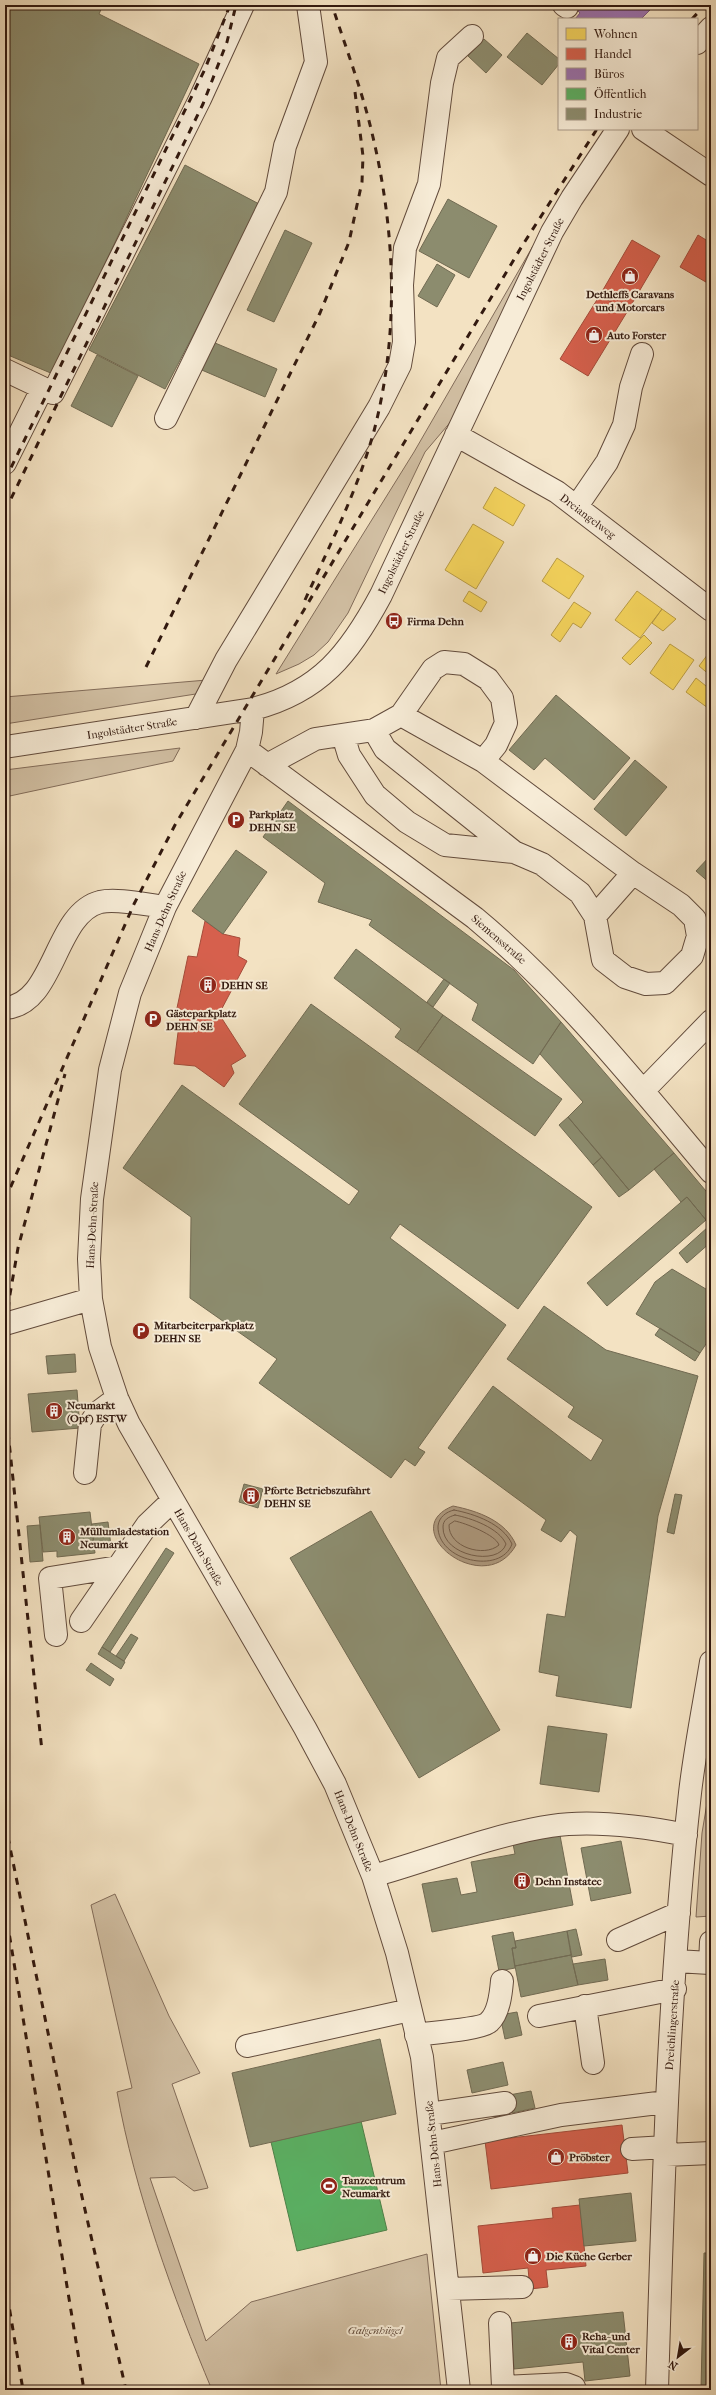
<svg xmlns="http://www.w3.org/2000/svg" width="716" height="2395" font-family="'IM FELL French Canon',serif">
<style>
.green{fill:#d2c0a4;stroke:#826c5a}
.water{fill:#b19e85;stroke:#7e6956}
.homes{fill:#f6d55c;stroke:#bb9d45}
.shops{fill:#d6604d;stroke:#a54b3a}
.offices{fill:#9970ab;stroke:#7a567c}
.public{fill:#5aae61;stroke:#4e8148}
.industry{fill:#8c8c6e;stroke:#716a52}
.lines{fill:none;stroke-linecap:round;stroke-linejoin:round}
.shore{stroke:#725c4a;stroke-width:1}
.minor-casing{stroke:#624b3c;stroke-width:24}
.minor{stroke:#f7ecd7;stroke-width:22}
.rail{stroke:#32190f;stroke-width:3;stroke-dasharray:7 7;stroke-linecap:butt}
.labels{text-anchor:middle;stroke-width:4;stroke-linejoin:round;paint-order:stroke}
.street-label{font-size:11px;fill:#32190f;stroke:#f7ecd7}
.poi-label{font-size:11px;font-weight:bold;fill:#32190f;stroke:#f7ecd7;text-anchor:start}
.park-label{font-size:11px;font-style:italic;fill:#624b3c;stroke:#f7ecd7}
</style>
<rect width="100%" height="100%" fill="#f3e2c2"/>
<filter id="stains"><feTurbulence type="fractalNoise" baseFrequency=".005" numOctaves="4"/><feColorMatrix values="0 0 0 0 .2 0 0 0 0 .09 0 0 0 0 .02 0 0 0 .5 -.17"/></filter>
<radialGradient id="worn" r=".72"><stop offset=".6" stop-color="#630" stop-opacity="0"/><stop offset="1" stop-color="#630" stop-opacity=".3"/></radialGradient>
<path class="green" d="M533,246L453,419L425,452L348,613L328,642L314,655L299,664L276,674L414,452Z
M207,680L202,693L5,724V697Z
M180,748L173,761L5,797V770Z
M711,1779V1916L696,1917L702,1833Z
M115,1894L169,2016L200,2073L172,2084L208,2188L194,2191L175,2177L150,2178L206,2341L251,2302L427,2254L441,2390H212C173,2297 135,2192 117,2092L132,2088L91,1905Z"/>
<path class="water" d="M453,1506C478,1511 506,1521 516,1545C485,1601 394,1529 453,1506Z"/>
<path class="homes" d="M495,487L525,505L513,526L483,508Z
M473,524L504,542L476,589L445,570Z
M557,558L584,576L569,599L542,581Z
M469,591L487,602L481,612L463,601Z
M637,591L662,609L640,638L615,620Z
M574,602L591,613L581,628L573,623L560,642L551,635Z
M662,609L676,619L663,631L652,623Z
M644,635L652,643L630,665L622,658Z
M670,644L694,660L673,690L650,673Z
M711,650V676L699,666Z
M696,678L711,690V703L708,708L686,692Z"/>
<path class="shops" d="M698,235L711,243V285L680,267Z
M632,240L660,256L627,312L600,295Z
M600,295L627,312L588,376L560,359Z
M205,921L223,934L240,938L238,956L247,961L219,1014L246,1056L231,1065L234,1073L224,1087L195,1066L174,1064L181,1009L177,1008L188,956L197,957Z
M622,2125L628,2173L491,2189L485,2141Z
M580,2205L586,2266L546,2270L548,2287L530,2289L528,2268L483,2273L478,2226L553,2218L552,2208Z"/>
<path class="offices" d="M572,5H655L641,19H575L580,13Z"/>
<path class="public" d="M361,2121L387,2230L297,2251L271,2142Z"/>
<path class="industry" d="M5,5H103L99,14L199,64L53,374L8,355L5,361Z
M527,33L559,59V64L542,85L507,57Z
M484,39L502,55L486,73L468,56Z
M185,165L261,205L165,389L89,350Z
M448,199L497,226L469,278L419,251Z
M285,230L312,243L274,322L247,310Z
M437,264L455,275L437,307L418,296Z
M208,340L277,369L265,397L197,368Z
M97,355L138,376L112,427L71,406Z
M556,695L630,758L594,800L545,758L534,770L509,750Z
M635,760L667,787L626,836L594,809Z
M288,801L514,970L561,1022L533,1064L472,1020L478,1004L369,925L372,920L318,902L325,883L263,837Z
M236,850L267,872L223,934L192,911Z
M711,855V884L696,871Z
M356,949L443,1015L417,1052L395,1037L401,1029L334,978Z
M444,979L450,983L433,1007L427,1002Z
M311,1004L592,1207L518,1309L400,1224L390,1238L506,1325L418,1448L425,1452L415,1466L405,1459L391,1478L259,1383L277,1359L190,1298L191,1217L123,1168L182,1085L349,1205L359,1191L239,1104Z
M443,1015L562,1099L535,1136L417,1052Z
M561,1022L674,1153L629,1190L568,1117L583,1102L540,1054Z
M568,1117L602,1157L593,1165L559,1125Z
M674,1153L711,1197V1216L706,1220L687,1197L681,1202L654,1169Z
M602,1157L629,1190L619,1197L593,1165Z
M687,1197L706,1220L607,1306L587,1283Z
M708,1227L711,1231V1242L687,1263L679,1253Z
M672,1269L711,1292V1347L706,1344L700,1353L636,1314L655,1282Z
M544,1306L606,1350L698,1376L658,1516L631,1708L556,1696L559,1676L539,1672L547,1614L565,1617L577,1536L570,1530L561,1542L541,1530L546,1520L448,1448L493,1386L591,1461L603,1440L568,1417L574,1407L507,1359Z
M660,1328L700,1353L695,1361L655,1335Z
M75,1354L76,1372L48,1374L46,1356Z
M77,1390L80,1428L32,1432L28,1394Z
M244,1484L263,1489L258,1508L239,1502Z
M675,1494L682,1495L674,1534L667,1532Z
M371,1511L500,1730L419,1778L290,1558Z
M90,1512L95,1553L57,1557V1551L43,1552L39,1517Z
M108,1522L111,1546L94,1548L92,1524Z
M40,1525L43,1561L30,1562L27,1526Z
M166,1548L174,1553L110,1652L102,1647Z
M131,1634L138,1638L124,1661L116,1656Z
M102,1647L125,1662L121,1669L98,1654Z
M91,1663L114,1679L110,1686L86,1670Z
M548,1726L607,1734L599,1792L540,1784Z
M559,1830L573,1905L432,1932L422,1884L457,1878L461,1895L477,1892L471,1862L515,1854L512,1839Z
M621,1841L631,1893L591,1901L581,1848Z
M576,1929L582,1955L572,1957L567,1931Z
M567,1931L571,1955L515,1966L512,1948H516L515,1941Z
M513,1932L516,1948H512L515,1968L499,1971L492,1936Z
M571,1955L578,1985L521,1997L515,1966Z
M605,1959L608,1980L578,1985L573,1964Z
M517,2012L522,2035L505,2039L500,2015Z
M380,2039L396,2114L250,2147L232,2073Z
M503,2062L508,2085L472,2093L467,2070Z
M531,2091L535,2108L512,2113L509,2095Z
M631,2193L636,2241L584,2246L579,2199Z
M704,2253H711V2390H701Z
M623,2312L630,2376L585,2381L583,2362L514,2369L510,2323Z"/>
<g class="lines">
<path class="shore" d="M454,1510C475,1514 503,1524 512,1544C501,1575 437,1561 438,1526C439,1517 446,1512 454,1510Z
M455,1515C471,1518 499,1528 506,1544C499,1567 442,1556 443,1527C443,1520 448,1517 455,1515Z
M455,1521C465,1523 496,1535 499,1545C484,1558 448,1547 449,1525Z"/>
<defs>
<path id="minor" d="M564,5L567,7
M697,43L711,28
M643,129L711,175
M5,370L53,393L200,99L243,5
M166,418L276,192L285,146L316,62L308,5
M456,435L557,492L711,610
M5,463L42,389
M577,506L607,462L624,425L631,387L642,354
M253,709L251,732L247,750L165,907L130,993L110,1070L92,1199L89,1259L91,1299L100,1347L117,1398L129,1424L305,1728L335,1784L373,1876L397,1953L422,2057L459,2390
M196,718L226,660L379,407L400,365L404,342L402,285L405,248L429,184L442,83L448,58L472,36
M374,730L385,749L514,852
M343,735L349,755L375,795L407,822L445,845L514,852L542,864L580,893L595,916L603,960L625,977L646,984L665,983L692,956L698,936L695,919L681,905L633,873L483,761L401,715
M5,747L253,709C320,692 350,653 381,595L552,232L572,198L618,129
M247,750L475,918C564,992 637,1084 711,1172
M267,765L315,739L374,730L401,715L433,669L444,662L464,664L488,679L502,698L506,723L496,745L483,761
M595,916L633,873
M5,1008C55,1005 54,914 100,902C117,898 147,905 165,907
M643,1091L711,1021
M5,1324L91,1299
M85,1473L90,1424L97,1413L117,1398
M81,1621L147,1525L172,1501
M56,1635L50,1578L118,1567
M373,1876C430,1860 492,1835 551,1826C592,1820 646,1827 686,1835
M618,1940L679,1913
M676,1961L710,1963L711,1942
M585,2006L593,2063
M539,2016L675,1989
M416,2035C429,2033 482,2029 489,2022C499,2013 501,1993 502,1981
M247,2046L410,2010
M429,2114L505,2103
M432,2143L561,2115L666,2102
M632,2149L666,2147
M666,2155L711,2153
M448,2289L522,2287
M500,2323L503,2387L566,2384L574,2387L575,2390
M657,2390C663,2191 668,1991 690,1793C695,1749 704,1705 711,1662"/>
</defs>
<use href="#minor" class="minor-casing"/>
<use href="#minor" class="minor"/>
<path class="rail" d="M692,19L705,5
M5,480L205,69L230,5
M5,511L203,104L227,42L236,5
M305,600C330,545 358,489 374,431C401,327 395,220 368,117C358,80 344,42 332,5
M146,667L320,313L349,242L362,182L363,156L355,92
M5,1200L134,904L175,825L522,246L597,129
M5,1351L9,1300L18,1248L65,1074
M5,1404L42,1751
M5,1823L78,2179L126,2390
M5,1908L84,2390
M5,2282L23,2390"/>
</g>
<defs>
<symbol id="shop-disc" viewBox="-11 -11 22 22"><circle r="9.5" fill="#8f2418" stroke="#f7ecd7"/><path d="M-5-2.5h2.3a2.7 3.5 0 0 1 5.4 0H5L5.5 6h-11ZM-1.5-2.5h3a1.5 2.3 0 0 0-3 0Z" fill="#fff"/></symbol>
<symbol id="bus-disc" viewBox="-11 -11 22 22"><circle r="9.5" fill="#8f2418" stroke="#f7ecd7"/><path d="M-5-6H5V4H4V6H2V4H-2V6H-4V4H-5ZM-3.5-4V0h7V-4ZM-3.5 1.2v1.5H-2V1.2ZM2 1.2v1.5H3.5V1.2Z" fill="#fff"/></symbol>
<symbol id="parking-disc" viewBox="-11 -11 22 22"><circle r="9.5" fill="#8f2418" stroke="#f7ecd7"/><path d="M-3.5-5.5H1a3.5 3.5 0 0 1 0 7H-1V5.5H-3.5ZM-1-3.4V-.6H.8a1.4 1.4 0 0 0 0-2.8Z" fill="#fff"/></symbol>
<symbol id="building-disc" viewBox="-11 -11 22 22"><circle r="9.5" fill="#8f2418" stroke="#f7ecd7"/><path d="M-4-6H4V6H1V3H-1V6H-4ZM-2.5-4.3h1.7v1.8h-1.7ZM.8-4.3h1.7v1.8H.8ZM-2.5-1h1.7V.8h-1.7ZM.8-1h1.7V.8H.8Z" fill="#fff"/></symbol>
<symbol id="stadium-disc" viewBox="-11 -11 22 22"><circle r="9.5" fill="#8f2418" stroke="#f7ecd7"/><path d="M0-5a6.5 5 0 1 0 0 10a6.5 5 0 1 0 0-10ZM-3.5-1.8h7v3.6h-7Z" fill="#fff"/></symbol>
</defs>
<g fill-rule="evenodd">
<use href="#shop-disc" x="620" y="266" width="20" height="20"/>
<use href="#shop-disc" x="584" y="325" width="20" height="20"/>
<use href="#bus-disc" x="384" y="611" width="20" height="20"/>
<use href="#parking-disc" x="226" y="810" width="20" height="20"/>
<use href="#building-disc" x="198" y="975" width="20" height="20"/>
<use href="#parking-disc" x="143" y="1009" width="20" height="20"/>
<use href="#parking-disc" x="131" y="1321" width="20" height="20"/>
<use href="#building-disc" x="44" y="1401" width="20" height="20"/>
<use href="#building-disc" x="241" y="1486" width="20" height="20"/>
<use href="#building-disc" x="57" y="1527" width="20" height="20"/>
<use href="#building-disc" x="512" y="1871" width="20" height="20"/>
<use href="#shop-disc" x="546" y="2147" width="20" height="20"/>
<use href="#stadium-disc" x="319" y="2176" width="20" height="20"/>
<use href="#shop-disc" x="523" y="2246" width="20" height="20"/>
<use href="#building-disc" x="559" y="2332" width="20" height="20"/>
</g>
<g class="labels">
<g class="street-label">
<text transform="translate(540 259) rotate(-63)" y="4">Ingolstädter Straße</text>
<text transform="translate(588 516) rotate(37)" y="4">Dreiangelweg</text>
<text transform="translate(401 552) rotate(-64)" y="4">Ingolstädter Straße</text>
<text transform="translate(132 728) rotate(-9)" y="4">Ingolstädter Straße</text>
<text transform="translate(165 911) rotate(-66)" y="4">Hans-Dehn-Straße</text>
<text transform="translate(499 939) rotate(41)" y="4">Siemensstraße</text>
<text transform="translate(92 1225) rotate(-87)" y="4">Hans-Dehn-Straße</text>
<text transform="translate(199 1547) rotate(60)" y="4">Hans-Dehn-Straße</text>
<text transform="translate(354 1831) rotate(68)" y="4">Hans-Dehn-Straße</text>
<text transform="translate(672 2025) rotate(-86)" y="4">Dreichlingerstraße</text>
<text transform="translate(433 2144) rotate(-96)" y="4">Hans-Dehn-Straße</text>
</g>
<g class="poi-label">
<text x="630" y="298" text-anchor="middle">Dethleffs Caravans<tspan x="630" dy="13">und Motorcars</tspan></text>
<text x="607" y="339">Auto Forster</text>
<text x="407" y="625">Firma Dehn</text>
<text x="249" y="818">Parkplatz<tspan x="249" dy="13">DEHN SE</tspan></text>
<text x="221" y="989">DEHN SE</text>
<text x="166" y="1017">Gästeparkplatz<tspan x="166" dy="13">DEHN SE</tspan></text>
<text x="154" y="1329">Mitarbeiterparkplatz<tspan x="154" dy="13">DEHN SE</tspan></text>
<text x="67" y="1409">Neumarkt<tspan x="67" dy="13">(Opf) ESTW</tspan></text>
<text x="264" y="1494">Pforte Betriebszufahrt<tspan x="264" dy="13">DEHN SE</tspan></text>
<text x="80" y="1535">Müllumladestation<tspan x="80" dy="13">Neumarkt</tspan></text>
<text x="535" y="1885">Dehn Instatec</text>
<text x="569" y="2161">Pröbster</text>
<text x="342" y="2184">Tanzcentrum<tspan x="342" dy="13">Neumarkt</tspan></text>
<text x="546" y="2260">Die Küche Gerber</text>
<text x="582" y="2340">Reha- und<tspan x="582" dy="13">Vital Center</tspan></text>
</g>
<g class="park-label">
<text x="375" y="2334">Galgenhügel</text>
</g>
</g>
<rect width="716" height="2395" fill="none" stroke="#f3e2c2" stroke-width="20"/>
<rect x="6" y="6" width="704" height="2383" fill="none" stroke="#32190f" stroke-width="2"/>
<rect x="10" y="10" width="696" height="2375" fill="none" stroke="#32190f"/>
<rect x="558" y="18" width="140" height="112" fill="#f7ecd7" stroke="#a89887"/>
<rect x="566" y="28" width="20" height="12" fill="#f6d55c" stroke="#a89887"/>
<text x="594" y="38" font-size="12" fill="#32190f">Wohnen</text>
<rect x="566" y="48" width="20" height="12" fill="#d6604d" stroke="#a89887"/>
<text x="594" y="58" font-size="12" fill="#32190f">Handel</text>
<rect x="566" y="68" width="20" height="12" fill="#9970ab" stroke="#a89887"/>
<text x="594" y="78" font-size="12" fill="#32190f">Büros</text>
<rect x="566" y="88" width="20" height="12" fill="#5aae61" stroke="#a89887"/>
<text x="594" y="98" font-size="12" fill="#32190f">Öffentlich</text>
<rect x="566" y="108" width="20" height="12" fill="#8c8c6e" stroke="#a89887"/>
<text x="594" y="118" font-size="12" fill="#32190f">Industrie</text>
<g transform="translate(678 2357) rotate(211)" stroke="#f7ecd7" stroke-width="3" paint-order="stroke">
<path d="M0-3L7 15L0 10L-7 15Z" fill="#32190f"/>
<text y="-6" font-size="11" font-weight="bold" text-anchor="middle" fill="#32190f">N</text>
</g>
<rect width="100%" height="100%" filter="url(#stains)"/>
<rect width="100%" height="100%" fill="url(#worn)"/>
</svg>
